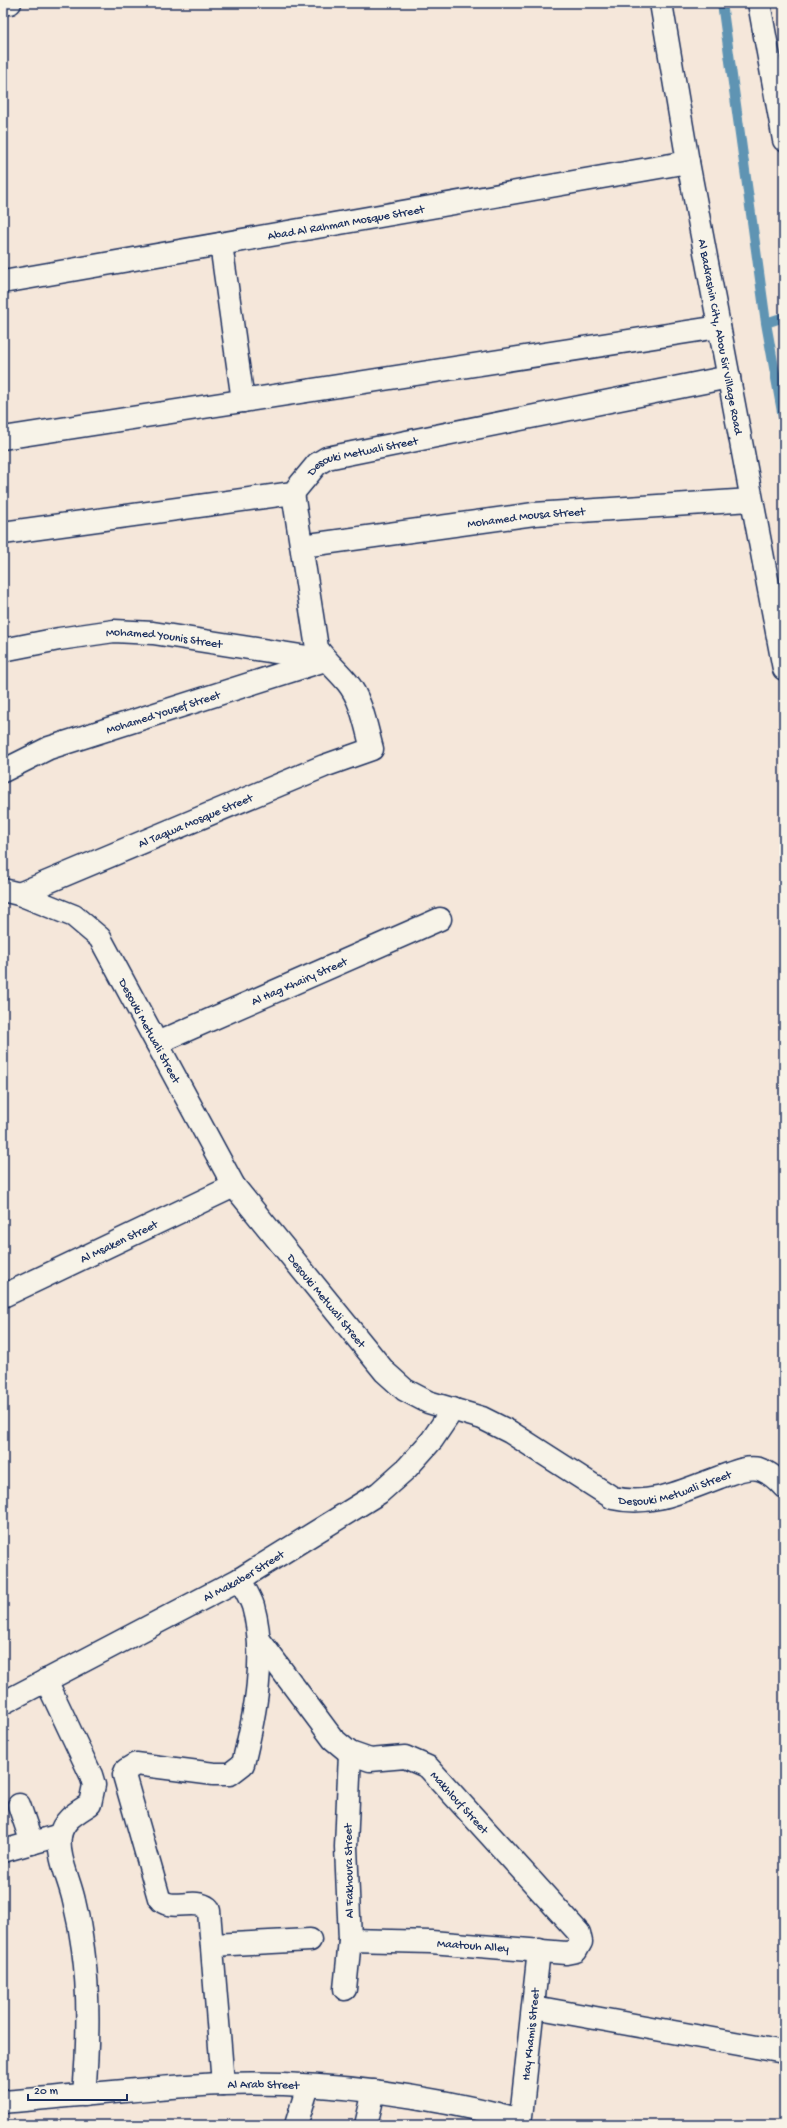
<svg xmlns="http://www.w3.org/2000/svg" width="787" height="2128" font-family="'Gochi Hand',sans-serif">
<style>
.lines{fill:none;stroke-linecap:round;stroke-linejoin:round}
.stream{stroke:#5f94b3;stroke-width:10}
.minor-casing{stroke:#1b2f5e;stroke-width:25}
.minor{stroke:#f7f3e8;stroke-width:22}
.labels{text-anchor:middle;stroke-width:3;stroke-linejoin:round;paint-order:stroke}
.street-label{font-size:12px;fill:#1b2f5e;stroke:#f7f3e8}
</style>
<rect width="100%" height="100%" fill="#f5e7da"/>
<filter id="ink" filterUnits="userSpaceOnUse"><feTurbulence type="fractalNoise" baseFrequency=".025" numOctaves="2"/><feDisplacementMap in="SourceGraphic" scale="8" xChannelSelector="R" yChannelSelector="G"/><feConvolveMatrix kernelMatrix="1 2 1 2 8 2 1 2 1" color-interpolation-filters="sRGB"/></filter>
<g filter="url(#ink)">
<g class="lines">
<path class="stream" d="M722,3L766,323L784,423
M766,323L784,317"/>
<defs>
<g id="minor">
<path d="M3,3H10"/>
<path id="s1" d="M661,3L688,162L784,669"/>
<path d="M759,3L784,140"/>
<path d="M221,244L243,401"/>
<path id="s2" d="M3,282L688,162"/>
<path d="M3,438L719,327"/>
<path id="s3" d="M3,533L293,493L317,464L327,458L729,377"/>
<path id="s4" d="M302,546L534,514L751,500"/>
<path id="s5" d="M3,650L59,639L114,631L153,633L320,659"/>
<path id="s6" d="M3,771L49,748L325,660"/>
<path id="s7" d="M3,890L19,894L74,916L100,938L234,1186L385,1372L405,1390L428,1402L482,1418L510,1432L613,1498C652,1507 684,1490 720,1477C732,1473 746,1466 759,1469C769,1472 777,1479 784,1487"/>
<path id="s8" d="M19,894L324,766L372,749C366,727 362,700 347,682C337,670 326,661 317,648L293,493"/>
<path id="s9" d="M157,1043L440,919"/>
<path id="s10" d="M3,1296L234,1186"/>
<path id="s11" d="M260,1641L333,1739L350,1753L370,1760L405,1757L428,1767L579,1933L581,1942L576,1951L566,1953L431,1942L350,1940"/>
<path d="M46,1680L91,1775L94,1785L90,1804C78,1812 63,1819 60,1836C57,1857 70,1881 74,1901C78,1917 81,1933 83,1949C90,1998 88,2047 84,2095"/>
<path id="s12" d="M3,1703L240,1579L379,1493L407,1468L432,1440L453,1409"/>
<path d="M19,1805L32,1843"/>
<path d="M3,1851L60,1835"/>
<path d="M212,1945L310,1940"/>
<path d="M345,1989L350,1940L346,1847L350,1753"/>
<path d="M534,2007L784,2052"/>
<path d="M223,2084L209,1911L208,1908C194,1897 170,1913 159,1898L124,1775L126,1770L136,1764L214,1774H230L243,1764C255,1715 267,1656 253,1606C250,1597 244,1588 240,1579"/>
<path id="s13" d="M3,2102C76,2096 150,2087 223,2084C321,2081 420,2094 514,2118L521,2117L539,1950"/>
<path d="M296,2125L308,2086"/>
<path d="M366,2125L374,2091"/>
</g>
</defs>
<use href="#minor" class="minor-casing"/>
<use href="#minor" class="minor"/>
</g>
</g>
<g class="labels">
<g class="street-label">
<text dy="4" stroke="none"><textPath href="#s2" startOffset="348">Abad Al Rahman Mosque Street</textPath></text>
<text dy="4" stroke="none"><textPath href="#s1" startOffset="339">Al Badrashin City, Abou Sir Village Road</textPath></text>
<text dy="4" stroke="none"><textPath href="#s3" startOffset="376">Desouki Metwali Street</textPath></text>
<text dy="4" stroke="none"><textPath href="#s4" startOffset="226">Mohamed Mousa Street</textPath></text>
<text dy="4" stroke="none"><textPath href="#s5" startOffset="163">Mohamed Younis Street</textPath></text>
<text dy="4" stroke="none"><textPath href="#s6" startOffset="171">Mohamed Yousef Street</textPath></text>
<text dy="4" stroke="none"><textPath href="#s8" startOffset="191">Al Taqwa Mosque Street</textPath></text>
<text dy="4" stroke="none"><textPath href="#s9" startOffset="155">Al Hag Khairy Street</textPath></text>
<text dy="4" stroke="none"><textPath href="#s7" startOffset="215">Desouki Metwali Street</textPath></text>
<text dy="4" stroke="none"><textPath href="#s10" startOffset="128">Al Msaken Street</textPath></text>
<text dy="4" stroke="none"><textPath href="#s7" startOffset="539">Desouki Metwali Street</textPath></text>
<text dy="4" stroke="none"><textPath href="#s7" startOffset="958">Desouki Metwali Street</textPath></text>
<text dy="4" stroke="none"><textPath href="#s12" startOffset="272">Al Makaber Street</textPath></text>
<text dy="4" stroke="none"><textPath href="#s11" startOffset="273">Makhlouf Street</textPath></text>
<text transform="translate(348 1871) rotate(-91)" y="4">Al Fakhoura Street</text>
<text transform="translate(473 1945) rotate(4)" y="4">Maatouh Alley</text>
<text dy="4" stroke="none"><textPath href="#s13" startOffset="605">Hay Khamis Street</textPath></text>
<text dy="4" stroke="none"><textPath href="#s13" startOffset="261">Al Arab Street</textPath></text>
</g>
</g>
<rect width="787" height="2128" fill="none" stroke="#f7f3e8" stroke-width="16"/>
<rect x="8" y="8" width="771" height="2112" fill="none" stroke="#1b2f5e" stroke-width="1.5" filter="url(#ink)"/>
<path d="M28 2094v6h99v-6" fill="none" stroke="#1b2f5e" stroke-width="2"/>
<text x="34" y="2094" font-size="12" fill="#1b2f5e" stroke="#f7f3e8" stroke-width="3" paint-order="stroke">20 m</text>
</svg>
